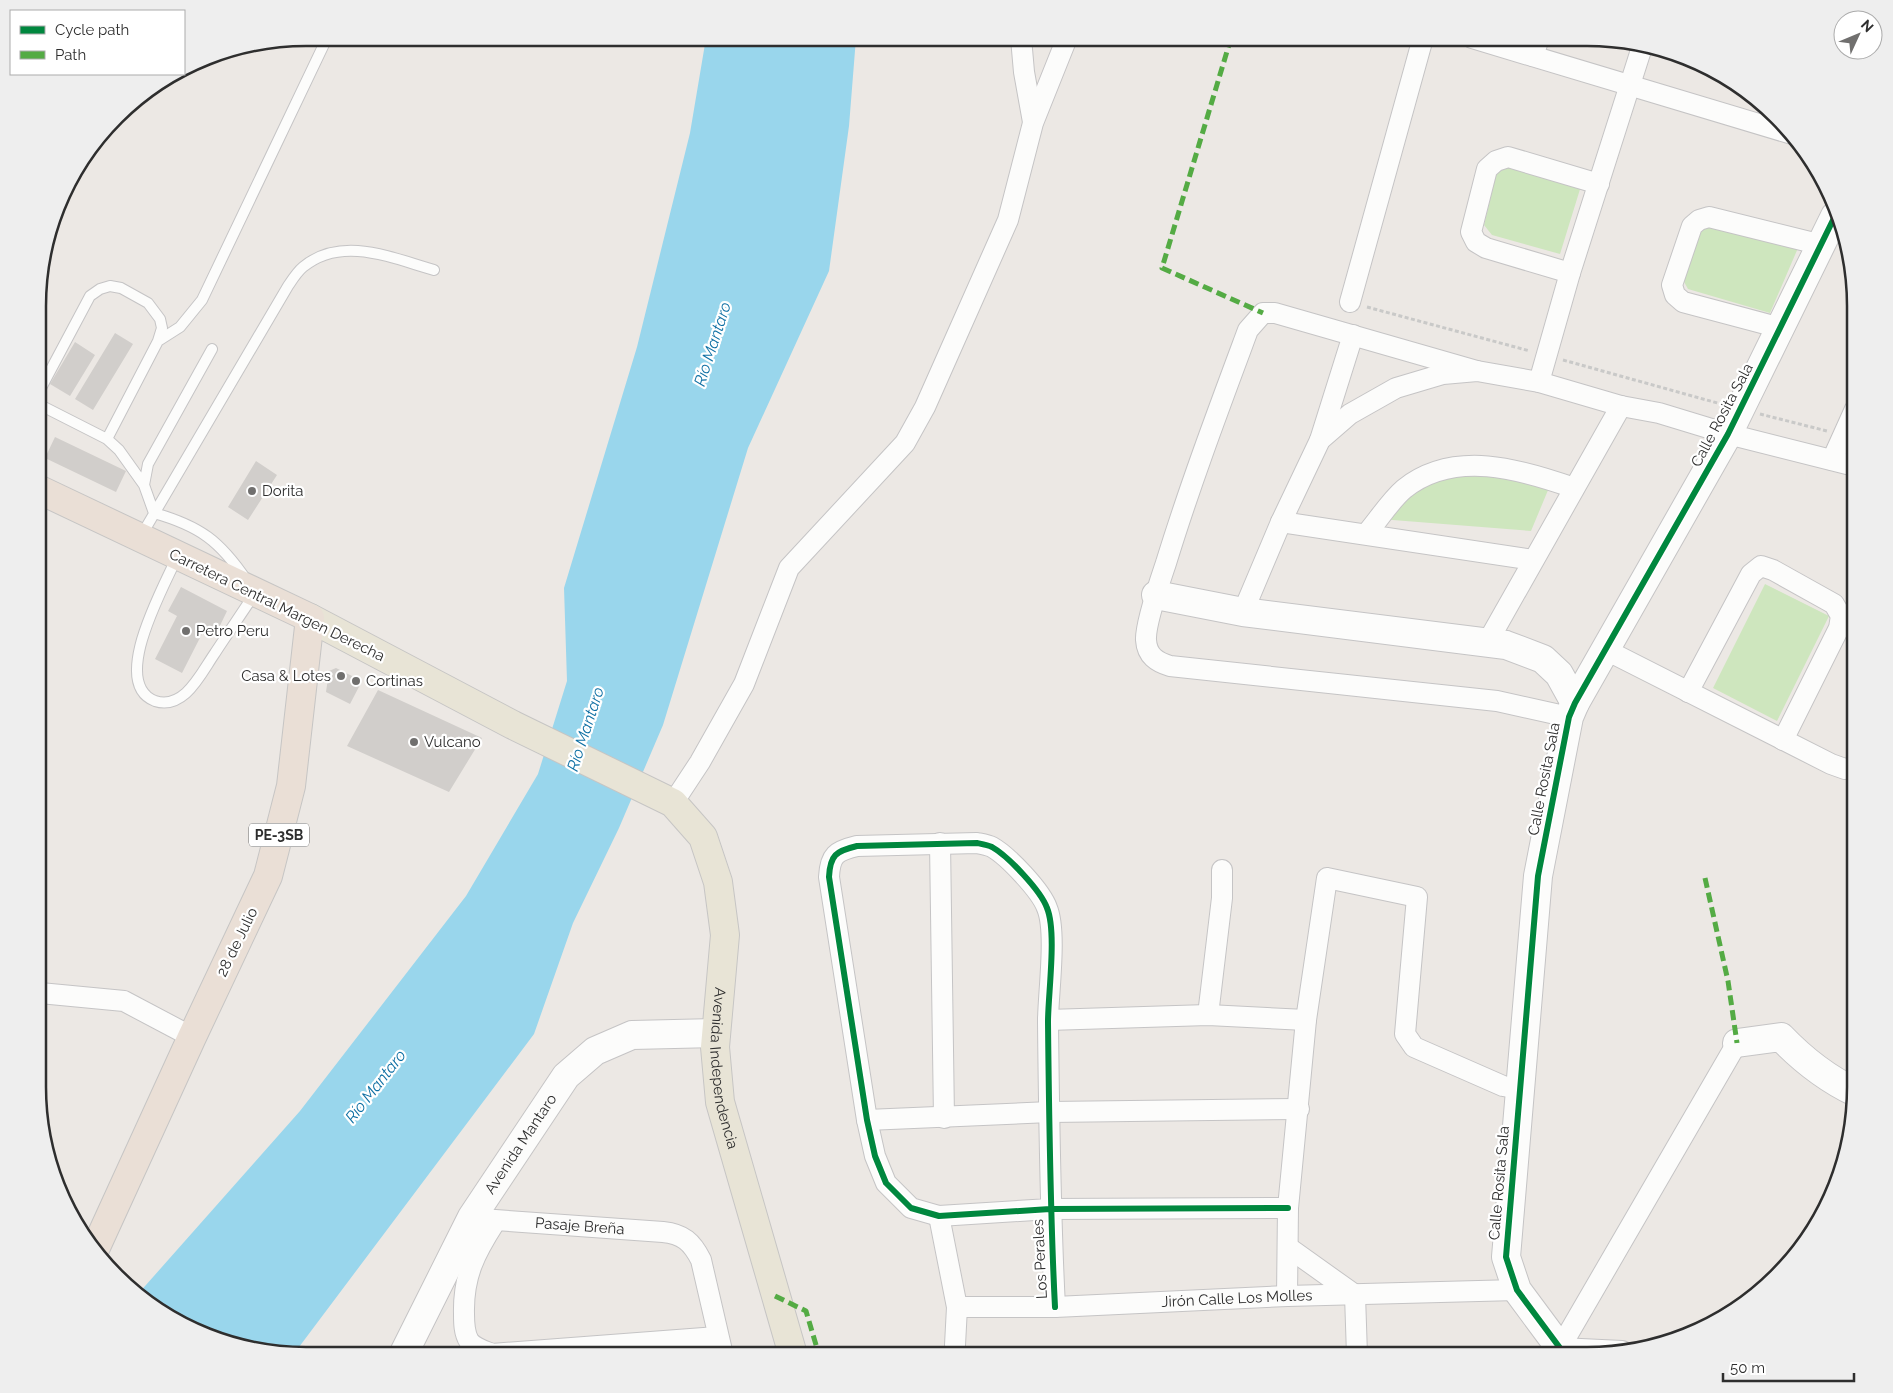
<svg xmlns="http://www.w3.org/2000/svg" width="1893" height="1393" font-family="Raleway,sans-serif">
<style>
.green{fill:#cee6be}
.water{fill:#99d6ec}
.building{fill:#d1cecb}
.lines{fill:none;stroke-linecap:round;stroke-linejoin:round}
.lane-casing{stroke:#c5c4c5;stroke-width:12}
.street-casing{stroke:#c5c4c5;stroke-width:22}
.secondary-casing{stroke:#c5c4c5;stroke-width:30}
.primary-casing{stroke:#c6c5c4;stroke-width:30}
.highway-casing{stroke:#c6c5c4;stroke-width:30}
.path{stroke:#c9c9c8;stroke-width:3;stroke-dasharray:4 2.5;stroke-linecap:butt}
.lane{stroke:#fcfcfb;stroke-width:10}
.street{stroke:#fcfcfb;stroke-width:20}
.secondary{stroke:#fcfcfb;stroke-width:28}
.primary{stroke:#e8e4d6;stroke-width:28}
.highway{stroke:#eadfd6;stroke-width:28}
.quiet{stroke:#54ab44;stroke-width:5;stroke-dasharray:10 5;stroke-linecap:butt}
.cycleway-casing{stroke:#fff;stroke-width:9}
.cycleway{stroke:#00873e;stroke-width:6}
.poi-dot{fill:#706f6e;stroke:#fff;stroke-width:2}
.labels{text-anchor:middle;stroke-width:4.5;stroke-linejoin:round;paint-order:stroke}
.shield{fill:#fff;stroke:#6d6d6d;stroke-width:1}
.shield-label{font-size:14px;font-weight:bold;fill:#2e2e2e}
.street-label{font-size:15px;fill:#2e2e2e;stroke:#fff}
.poi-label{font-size:15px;fill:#2e2e2e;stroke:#fff;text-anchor:start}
.water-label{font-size:16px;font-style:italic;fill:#0d6fa3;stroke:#fff}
.rim{fill:none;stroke:#2e2e2e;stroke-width:2.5}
</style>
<rect width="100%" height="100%" fill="#ece8e4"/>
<path class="green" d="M1508,163L1581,186L1560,254L1492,235L1484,225L1497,171Z
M1708,221L1798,248L1770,313L1688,289L1683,280L1699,226Z
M1445,471L1551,483L1531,531L1380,519Z
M1765,584L1829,616L1777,721L1713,688Z"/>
<path class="water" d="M706,38H856L849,126L829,271L748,448L663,725L619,828L573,923L534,1034L293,1355L220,1341L142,1300L138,1294L300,1111L466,896L538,774L567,681L564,588L637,347L690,133Z"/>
<path class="building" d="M115,333L133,344L93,410L75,399Z
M75,342L95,355L70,396L50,384Z
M55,437L126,471L116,492L45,458Z
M256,461L277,475L248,520L228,507Z
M181,587L227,611L216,634L205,628L182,673L155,659L177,616L168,611Z
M336,668L362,681L350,704L326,692L329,671Z
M378,690L482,738L449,792L347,746Z"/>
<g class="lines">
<defs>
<path id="lane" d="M158,341L180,327L202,300L327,38
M212,349L148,464L144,485L154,513C200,526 220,541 247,581
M40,390L90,296L100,289L110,286L121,288L148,303L160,319L162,328L158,341L107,439
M40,405L107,439L119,450L144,485
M141,536L288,286C292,280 297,272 303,267C342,235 392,258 434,270
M177,557C164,587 109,683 155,701C167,705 177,701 186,693C198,682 206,666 215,653C228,633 242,613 255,593"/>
<g id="street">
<path d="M1021,38L1024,72L1033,122"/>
<path d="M1472,38L1792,134"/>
<path d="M1533,56L1539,38"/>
<path d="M1570,273L1486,248L1476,242L1471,232L1487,169L1496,161L1508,157L1599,184"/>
<path d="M1350,302L1423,38"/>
<path d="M1781,328L1683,302L1675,295L1672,285L1692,226L1699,220L1709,217L1822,245"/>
<path d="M1477,371L1275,313H1263L1248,330C1219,408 1190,485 1166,563C1160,581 1145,624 1146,640C1147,656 1157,662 1170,666L1497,701L1569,717"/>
<path d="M1539,382L1570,273L1642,47"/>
<path d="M1320,440L1353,335"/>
<path d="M1832,460L1855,409"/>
<path d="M1281,522L1533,560"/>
<path d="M1367,533C1379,519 1390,501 1404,489C1454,449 1520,469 1574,488"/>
<path d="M1243,612L1281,522L1320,440L1350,414L1396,388L1443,374L1477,371L1539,382L1621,406L1659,413L1728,434L1855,466"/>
<path d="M1487,643L1621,406"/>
<path d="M1606,650L1831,764L1845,769L1855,766"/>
<path d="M1688,692L1751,574L1761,566L1773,570L1834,604L1841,616L1839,628L1783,740"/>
<path d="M673,803L700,762L744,684L789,568L905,443L925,407L1008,220L1033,123L1067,38"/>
<path d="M940,843L944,1118"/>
<path d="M40,993L124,1001L192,1037"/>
<path d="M1208,1015L1222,898V870"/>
<path d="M1048,1020L1208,1015L1306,1020"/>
<path d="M867,1120L1050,1112L1299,1109"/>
<path d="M939,1216L957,1307L955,1345"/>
<path id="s1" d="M481,1219L663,1232C683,1234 692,1242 701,1260L723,1355"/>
<path d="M495,1222C475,1253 463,1276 464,1314C464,1323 464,1333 469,1341C474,1348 485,1351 492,1354L717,1337"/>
<path d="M1289,1248L1355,1295L1357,1355"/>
<path d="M1287,1296L1288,1208L1306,1020L1327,878L1417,897L1405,1034L1414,1047L1503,1086L1520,1089"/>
<path id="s2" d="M957,1307H1055L1287,1296L1517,1290"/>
<path d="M1055,1307C1050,1212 1049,1117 1048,1022C1048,994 1057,932 1047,908C1041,891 1008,856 992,847C988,845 982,844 977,843L857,846C836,851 830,855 829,877L867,1120L875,1156L886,1183L911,1208L939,1216L1050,1209L1288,1208"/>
<path d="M1560,1348L1737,1043"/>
<path d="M1560,1348L1622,1351"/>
</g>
<g id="secondary">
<path d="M1156,595L1243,612L1506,645L1543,659L1559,674L1575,703"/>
<path d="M1737,1043L1781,1037C1803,1060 1826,1078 1855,1092"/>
<path id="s3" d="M403,1355L472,1217L566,1076L595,1051L632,1035L716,1033"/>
<path d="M1558,1355L1560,1348L1517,1290L1506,1257L1538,876L1569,717L1575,703L1728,434L1835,216"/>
</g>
<g id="primary">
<path id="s4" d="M310,618L513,725L673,803L703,837L718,882L725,935L715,1047L720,1102L793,1355"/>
</g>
<path id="highway" d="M40,490L310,618L291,786L268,876L192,1037L96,1247"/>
</defs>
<use href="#lane" class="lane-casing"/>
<use href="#street" class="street-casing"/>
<use href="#secondary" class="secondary-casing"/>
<use href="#primary" class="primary-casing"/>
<use href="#highway" class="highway-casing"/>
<path class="path" d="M1367,307L1530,351
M1563,360L1721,404
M1760,414L1827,431"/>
<use href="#lane" class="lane"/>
<use href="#street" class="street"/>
<use href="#secondary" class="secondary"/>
<use href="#primary" class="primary"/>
<use href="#highway" class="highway"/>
<path class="quiet" d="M1231,38L1162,268L1263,313
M1705,878L1728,981L1737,1043
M775,1296L806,1311L819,1355"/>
<defs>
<path id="cycleway" d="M1055,1307C1050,1212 1049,1117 1048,1022C1048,994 1057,932 1047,908C1041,891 1008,856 992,847C988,845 982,844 977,843L857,846C836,851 830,855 829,877L867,1120L875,1156L886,1183L911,1208L939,1216L1050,1209L1288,1208
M1558,1355L1560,1348L1517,1290L1506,1257L1538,876L1569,717L1575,703L1728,434L1835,216"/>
</defs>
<use href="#cycleway" class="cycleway-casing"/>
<use href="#cycleway" class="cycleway"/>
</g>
<g class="poi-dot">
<circle cx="252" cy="491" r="5"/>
<circle cx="186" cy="631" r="5"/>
<circle cx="341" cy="676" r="5"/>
<circle cx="356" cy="681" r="5"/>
<circle cx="414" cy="742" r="5"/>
</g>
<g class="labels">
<rect class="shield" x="249" y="823.5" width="60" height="23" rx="4"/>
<g class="shield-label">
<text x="279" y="840">PE-3SB</text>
</g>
<g class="street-label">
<text transform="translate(1722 415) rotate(-62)" y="5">Calle Rosita Sala</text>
<text transform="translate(277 605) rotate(26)" y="5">Carretera Central Margen Derecha</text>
<text transform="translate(1544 779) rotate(-79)" y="5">Calle Rosita Sala</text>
<text transform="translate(237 942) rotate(-64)" y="5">28 de Julio</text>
<text dy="5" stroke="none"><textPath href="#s4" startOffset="688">Avenida Independencia</textPath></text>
<text dy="5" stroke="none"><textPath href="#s3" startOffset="242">Avenida Mantaro</textPath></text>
<text transform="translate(1499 1183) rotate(-85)" y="5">Calle Rosita Sala</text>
<text dy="5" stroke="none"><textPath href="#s1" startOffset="99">Pasaje Breña</textPath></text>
<text transform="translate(1040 1259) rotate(-93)" y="5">Los Perales</text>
<text dy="5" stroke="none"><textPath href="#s2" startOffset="280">Jirón Calle Los Molles</textPath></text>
</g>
<g class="poi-label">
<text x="262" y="496">Dorita</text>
<text x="196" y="636">Petro Peru</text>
<text x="331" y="681" text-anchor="end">Casa &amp; Lotes</text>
<text x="366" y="686">Cortinas</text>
<text x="424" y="747">Vulcano</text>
</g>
<g class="water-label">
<text transform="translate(712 344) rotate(-72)" y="6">Río Mantaro</text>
<text transform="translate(585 729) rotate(-72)" y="6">Río Mantaro</text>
<text transform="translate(375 1086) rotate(-52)" y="6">Río Mantaro</text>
</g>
</g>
<path d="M0 0H1893V1393H0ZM306 46H1587A260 260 0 0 1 1847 306V1087A260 260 0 0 1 1587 1347H306A260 260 0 0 1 46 1087V306A260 260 0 0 1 306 46Z" fill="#eee" fill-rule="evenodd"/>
<path class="rim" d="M306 46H1587A260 260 0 0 1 1847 306V1087A260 260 0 0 1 1587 1347H306A260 260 0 0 1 46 1087V306A260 260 0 0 1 306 46Z"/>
<rect x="10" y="10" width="175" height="65" fill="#ffffff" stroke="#ababab"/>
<rect x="20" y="26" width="25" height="8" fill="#00873e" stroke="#ababab"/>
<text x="55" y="35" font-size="15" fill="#2e2e2e">Cycle path</text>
<rect x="20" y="51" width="25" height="8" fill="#54ab44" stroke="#ababab"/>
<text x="55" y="60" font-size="15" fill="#2e2e2e">Path</text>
<g transform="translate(1858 35) rotate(46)"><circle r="24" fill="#ffffff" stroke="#ababab"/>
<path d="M0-4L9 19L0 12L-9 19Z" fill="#706f6e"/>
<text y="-8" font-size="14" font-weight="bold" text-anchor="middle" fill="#2e2e2e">N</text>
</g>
<path d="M1723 1373v8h131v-8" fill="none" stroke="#2e2e2e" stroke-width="2.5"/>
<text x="1730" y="1373" font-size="15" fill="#2e2e2e" stroke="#ffffff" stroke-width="4" paint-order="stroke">50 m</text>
</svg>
